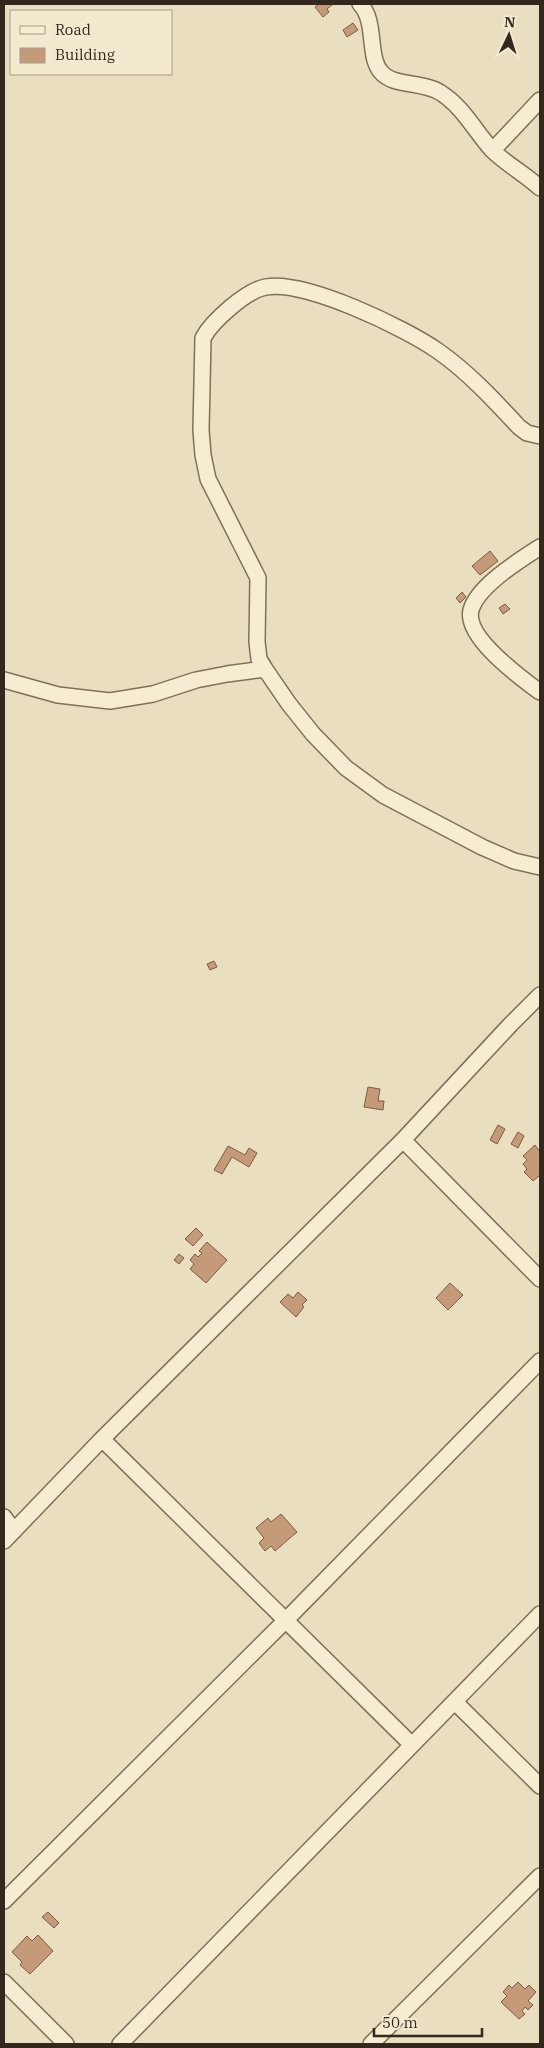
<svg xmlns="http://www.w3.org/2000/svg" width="544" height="2048" font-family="'IBM Plex Serif',serif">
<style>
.building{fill:#c59a78;stroke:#7e5b41}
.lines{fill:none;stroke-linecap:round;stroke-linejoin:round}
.minor-casing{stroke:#817059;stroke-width:18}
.minor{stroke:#f5ecd2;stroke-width:15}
</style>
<rect width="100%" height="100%" fill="#eadec0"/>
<path class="building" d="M319,4H333L327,9L329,12L323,17L315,7Z
M353,23L358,30L347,37L343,30Z
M490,551L498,561L480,575L472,566Z
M462,592L466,597L460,603L456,598Z
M505,604L510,609L503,614L499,608Z
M214,961L217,967L210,970L207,964Z
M368,1087L380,1089L378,1101H384L383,1110L364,1107Z
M498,1125L505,1129L497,1144L490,1140Z
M518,1132L524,1136L518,1148L511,1144Z
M535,1145L540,1152V1175L533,1181L524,1172L527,1169L523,1164L527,1160L523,1156Z
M228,1146L245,1155L249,1148L257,1153L249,1167L232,1157L222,1174L214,1170Z
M196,1228L203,1235L193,1246L185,1239Z
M207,1242L227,1260L206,1283L190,1269L194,1264L190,1260L195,1254L198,1257L202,1253L199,1251Z
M179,1254L184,1258L179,1264L174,1260Z
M450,1283L463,1295L448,1310L436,1298Z
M298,1292L307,1300L302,1305L304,1307L296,1317L280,1302L288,1294L293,1298Z
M281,1514L297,1532L275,1551L271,1546L265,1551L259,1543L264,1538L256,1528L268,1518L271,1522Z
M48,1912L59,1923L54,1928L42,1917Z
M38,1935L53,1951L30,1974L20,1965L22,1962L12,1952L27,1936L32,1941Z
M518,1982L525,1989L529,1985L536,1992L528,2001L533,2005L528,2010L525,2007L522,2011L525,2014L519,2019L501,2002L507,1996L503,1992L509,1985L512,1988Z"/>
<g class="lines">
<defs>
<path id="minor" d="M360,4C377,21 367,56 381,72C393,87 424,81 441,93C463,107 475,131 492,150C506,164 525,174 540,188
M493,150L540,100
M540,436L527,433L519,427C494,400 468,372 438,351C405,328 306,280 266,287C247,290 212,321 203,338L201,430L203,455L208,479L258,578L257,642L259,659L265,669L289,704L313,734L346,768L383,795L482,847L514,861L540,867
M540,547C520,560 481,584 472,607C460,634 521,678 540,692
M4,680L58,695L110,701L153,694L196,680L227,674L265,669
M403,1140L540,1279
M102,1439L412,1745
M4,1517L14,1531
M4,1541L102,1439L403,1140L511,1024L540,995
M455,1702L540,1786
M4,1901L285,1621L540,1361
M4,1982L66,2044
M120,2044L540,1614
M371,2044L540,1876"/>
</defs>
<use href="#minor" class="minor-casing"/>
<use href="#minor" class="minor"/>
</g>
<rect width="544" height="2048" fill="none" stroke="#32281d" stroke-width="10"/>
<rect x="10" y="10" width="162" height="65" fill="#f2e9cf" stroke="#a59c88"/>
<rect x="20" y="26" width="25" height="8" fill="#f5ecd2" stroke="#a59c88"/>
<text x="55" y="35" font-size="15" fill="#32281d">Road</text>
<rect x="20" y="48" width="25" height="15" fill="#c59a78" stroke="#a59c88"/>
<text x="55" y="60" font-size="15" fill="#32281d">Building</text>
<g transform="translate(509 35) rotate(4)" stroke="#f2e9cf" stroke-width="4" paint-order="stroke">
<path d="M0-4L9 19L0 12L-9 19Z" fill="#32281d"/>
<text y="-8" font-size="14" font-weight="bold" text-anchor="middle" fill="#32281d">N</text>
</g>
<path d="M374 2028v8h108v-8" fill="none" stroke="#32281d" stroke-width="2.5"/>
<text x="382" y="2028" font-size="15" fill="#32281d" stroke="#f2e9cf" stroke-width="4" paint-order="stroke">50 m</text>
</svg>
